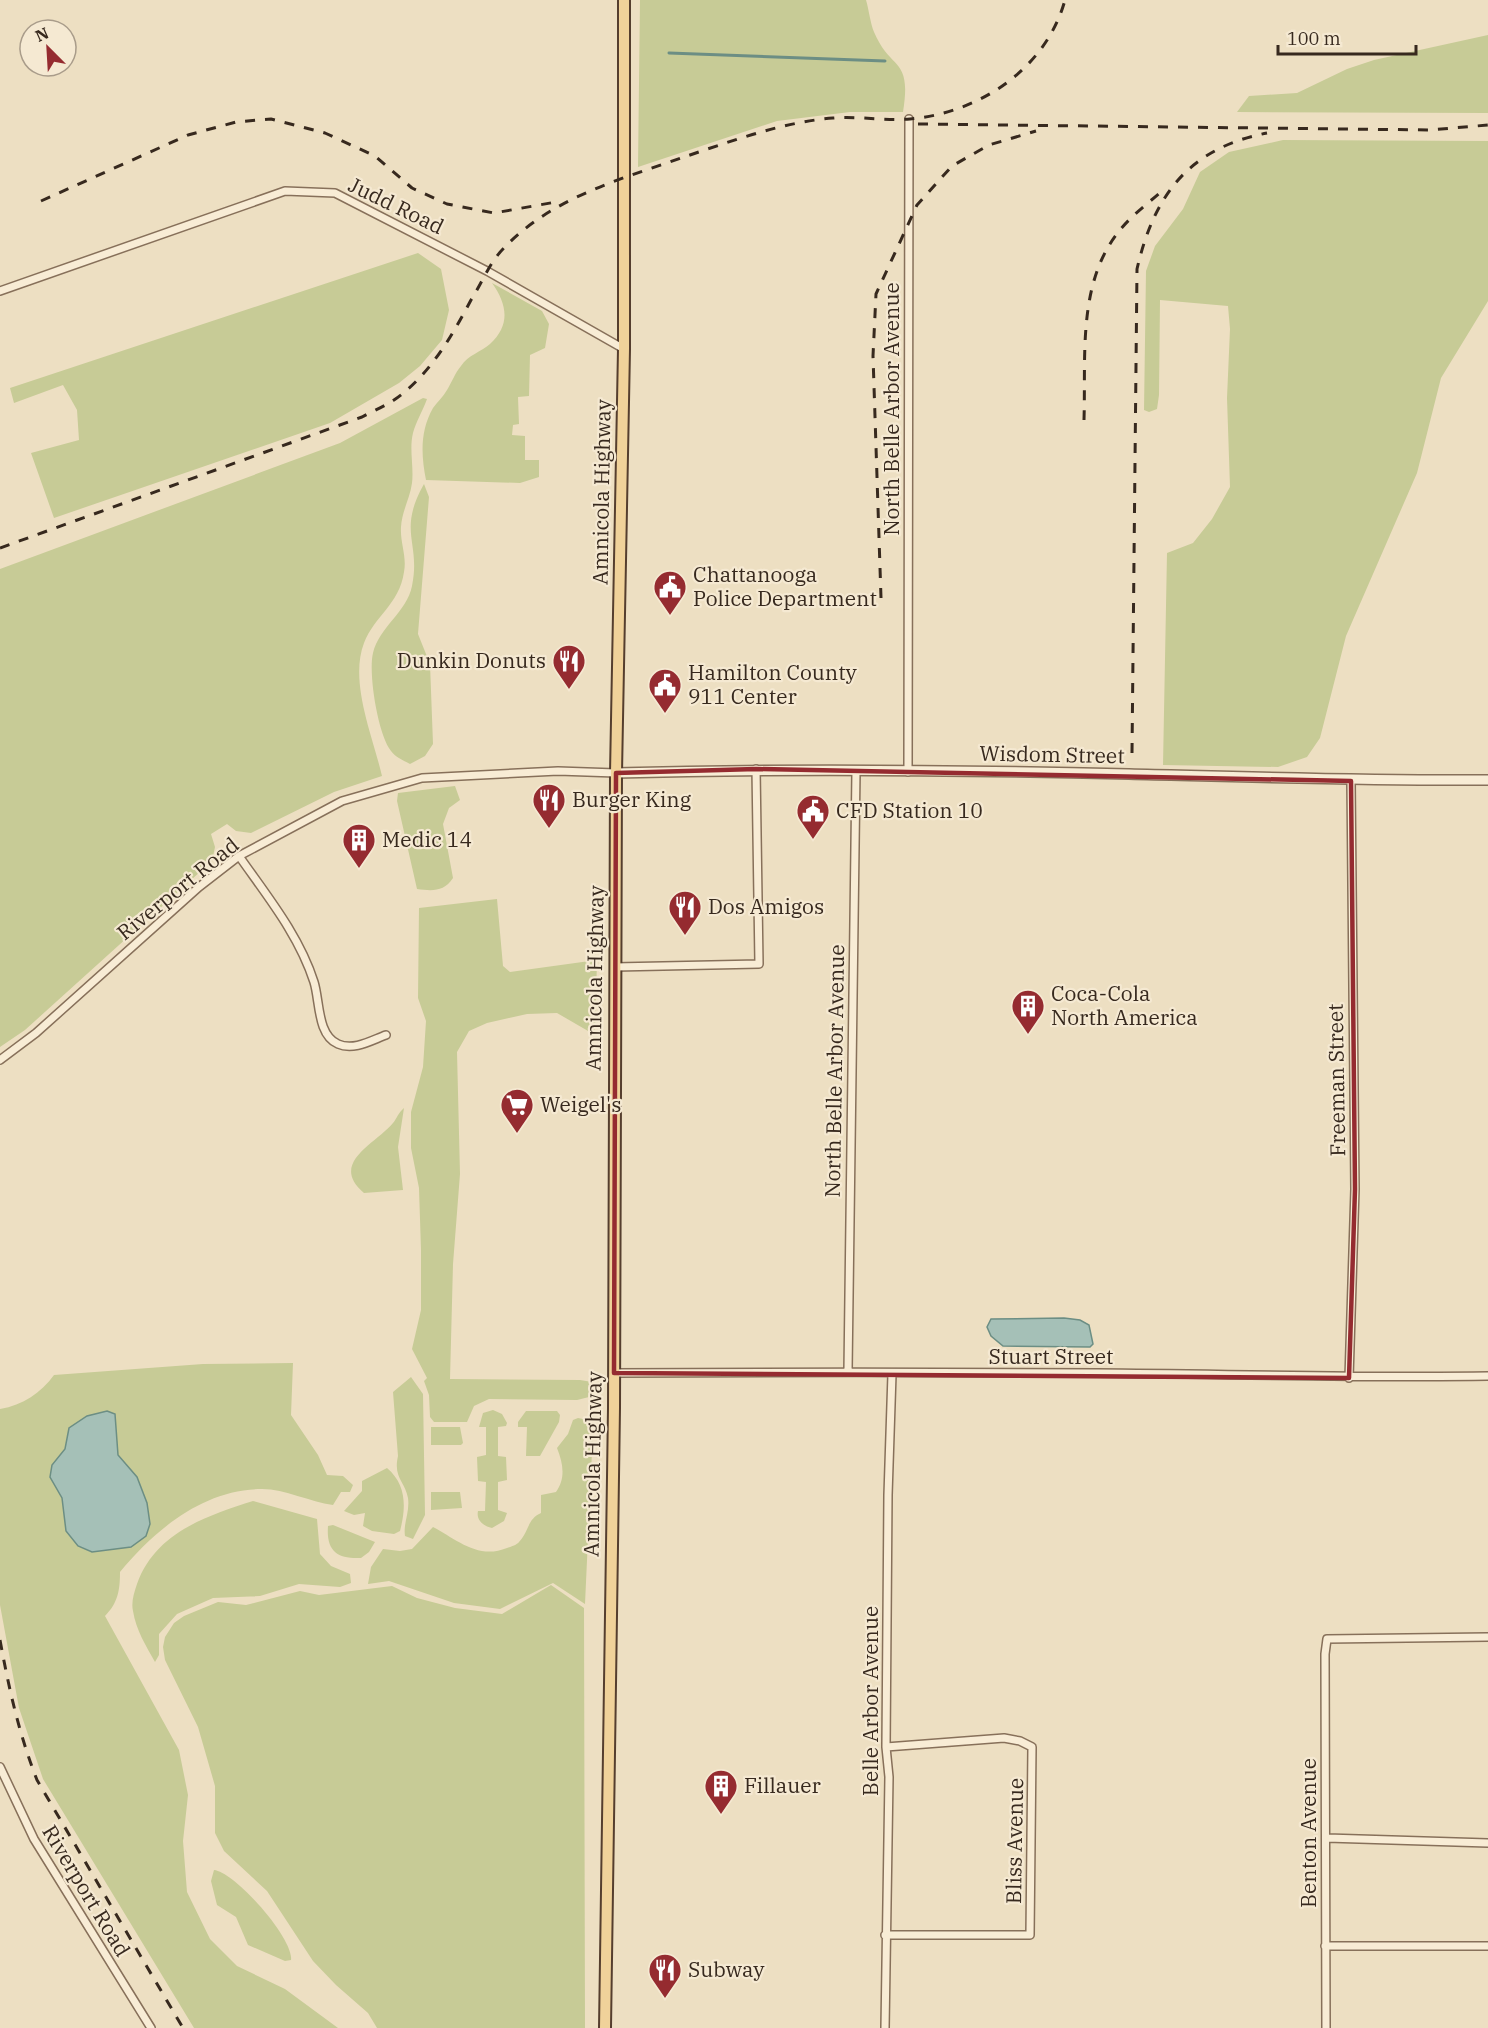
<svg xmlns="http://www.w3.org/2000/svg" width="1488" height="2028" font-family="'IBM Plex Serif',serif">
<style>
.green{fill:#c7cb96}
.water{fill:#a5c0b7;stroke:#6c8e84;stroke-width:1.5}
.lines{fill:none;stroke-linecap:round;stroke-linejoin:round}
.stream{stroke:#6c8e84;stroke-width:3}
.minor-casing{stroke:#87705a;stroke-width:10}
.tertiary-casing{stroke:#87705a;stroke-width:12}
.primary-casing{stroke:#553e2e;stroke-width:14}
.minor{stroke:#f8ecd5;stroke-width:7}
.tertiary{stroke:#f8ecd5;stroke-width:9}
.primary{stroke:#f0d29a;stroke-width:10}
.rail{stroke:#37291e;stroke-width:3;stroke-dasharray:10 10;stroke-linecap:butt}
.marked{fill:none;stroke:#952b30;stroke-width:4.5;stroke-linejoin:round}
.labels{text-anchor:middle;stroke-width:4.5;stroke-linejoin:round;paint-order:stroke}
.street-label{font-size:21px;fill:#37291e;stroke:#f5e9d2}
.poi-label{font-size:21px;fill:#37291e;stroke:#f5e9d2;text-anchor:start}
</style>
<rect width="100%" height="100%" fill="#eddfc2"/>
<path class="green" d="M640,0H866C869,10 870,22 874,32C891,72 912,56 903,112H850L777,121L638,167Z
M1488,35V113L1237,112L1249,96L1297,93L1347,69L1374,60Z
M1283,140L1488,141V301L1441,378L1417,473L1346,636L1320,738L1307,757L1278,767L1163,765L1167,553L1193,543L1212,519L1230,487L1227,398L1230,329L1228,306L1160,300L1159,395L1157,409L1149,412L1144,410L1146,271L1155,246L1183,209L1200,172L1229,152Z
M418,253L441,269L449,310L442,340L420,366L399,383L330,423L54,518L31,453L79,440L77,410L63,385L14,403L10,388Z
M492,283L542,311L549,324L545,348L530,355L529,396L518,397L519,424L513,425L512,435L525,436V460H539V477L520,483L426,480C421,455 420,431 433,408C437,402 443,397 447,390C452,382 455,373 461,366C468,355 481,352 490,344C511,325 507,304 492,283Z
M423,398L427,399C423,410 416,422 413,433C409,449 414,467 412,483C410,498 402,511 401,527C400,543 407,556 404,572C399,605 375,615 364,643C349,682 373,737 382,776L334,792L251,833L236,831L227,824L211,834L215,847L212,861L25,1030L0,1047V569L340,443Z
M424,484L429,497L418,634L430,664L433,744L425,756L410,764C403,760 395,757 391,751C378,735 368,673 373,653C379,627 407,612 412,586C421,542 397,532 424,484Z
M455,786L460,800L449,808L443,824L453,878C444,892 432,891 417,889L397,801L398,793Z
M497,899L503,966L510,972L597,960L595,1035L557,1013L527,1014L487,1023L469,1031L457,1052L460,1174L453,1264L450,1379L580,1380L592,1382L595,1392L589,1397L577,1400L489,1399L474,1406L467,1422H434L430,1417L429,1395L424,1381L427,1378L412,1349L421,1310V1250L419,1188L411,1148V1112L423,1067L426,1021L418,998L419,908Z
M404,1108L398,1147L403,1190L364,1193C328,1163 377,1143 393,1123C397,1118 398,1113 404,1108Z
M293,1363L291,1415L318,1455L327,1475L343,1476L353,1485L350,1492H341L333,1505C310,1502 285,1489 262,1489C203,1489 155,1530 120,1572C120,1590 118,1603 105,1616L179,1750L188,1795L183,1841L187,1892L210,1939L237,1966L285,1989L338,2028H194L43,1779L19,1708L0,1605V1409C23,1405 41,1393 54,1375L203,1364Z
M411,1377L423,1394L425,1515L413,1539L405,1536C403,1523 410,1512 408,1498C405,1481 393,1478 398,1456L393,1392Z
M493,1410L502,1414L507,1423L506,1426L498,1427V1456L506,1457L507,1480L498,1482V1510L507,1513L504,1521L492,1528C483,1526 476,1520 478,1511H485L486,1482L478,1481L477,1457L486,1455V1427H479L483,1413Z
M526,1411H557L560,1415L559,1422L540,1456H526L527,1427H518V1422Z
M578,1418L588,1420L593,1429L585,1604L553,1583L500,1609L454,1603L389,1581L368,1584L371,1567L383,1549L400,1551L412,1549L433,1527C456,1539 478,1560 507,1548C510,1547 517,1545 519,1542C529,1532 527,1519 541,1513V1495L556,1492C566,1478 563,1463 557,1448L568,1434L573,1420Z
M431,1427H460L463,1443L461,1445H431Z
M387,1468C407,1485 406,1508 400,1531L394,1534L372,1531L363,1526L365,1513L354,1515L344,1511L362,1491V1481Z
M431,1492H460L462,1508L431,1510Z
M253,1501L317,1519L320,1554L331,1566L350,1574L351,1583L340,1587L299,1584L260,1596L213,1598L177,1614L159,1634V1655L155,1662C146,1646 136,1630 133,1611C131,1602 134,1593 137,1584C155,1533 206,1516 253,1501Z
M333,1525L375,1542L369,1552L361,1558C338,1559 326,1552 328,1526Z
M551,1585L584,1608L585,2028H377L368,2013L336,1985L313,1961L267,1891L224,1851L215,1833V1786L198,1727L165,1660L163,1647L165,1637L174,1623L184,1616L218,1602L246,1605L300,1591L319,1595L392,1586L417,1598L455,1608L502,1614Z
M214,1870C235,1872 294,1939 291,1960L285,1961L248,1945L236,1917L217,1905L211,1881Z"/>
<path class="water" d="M1064,1318L1080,1320L1089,1325L1093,1344L1090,1347L1003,1346L991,1336L987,1327L991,1319Z
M107,1411L115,1414L118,1455L137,1477L147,1503L150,1524L146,1536L131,1547L92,1552L78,1546L66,1531L62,1498L50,1477L52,1465L65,1449L69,1428L87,1416Z"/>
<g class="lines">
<path class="stream" d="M669,53L885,61"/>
<defs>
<path id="minor" d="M0,291L285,191L335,193L487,271L624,349
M908,772L909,119
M239,856C267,896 299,935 314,982C320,1001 317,1035 338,1044C354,1051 372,1040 386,1035
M615,967L759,964L756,769
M0,1060L36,1033L199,887L239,856L342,801L422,778L558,771L616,773
M848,1371L856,771
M614,1373C775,1372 937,1372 1098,1373C1228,1374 1358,1378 1488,1376
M1349,1378L1355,1189L1351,781
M0,1767L34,1839L151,2028
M1327,1838L1488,1843
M885,1935H1030L1032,1747L1020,1741L1004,1738L886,1747
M1325,1946H1488
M885,2028L889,1777L886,1747L888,1495L892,1374
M1326,2028L1325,1654L1327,1639L1488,1637"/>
<path id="tertiary" d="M616,773C787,768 958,770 1129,774C1249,777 1368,781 1488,780"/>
<path id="primary" d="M605,2028L614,1408L616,773L624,349V0"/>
</defs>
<use href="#minor" class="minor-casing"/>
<use href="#tertiary" class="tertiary-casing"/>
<use href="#primary" class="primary-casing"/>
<use href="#minor" class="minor"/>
<use href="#tertiary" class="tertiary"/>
<use href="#primary" class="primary"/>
<path class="rail" d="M918,124L1430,130L1488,125
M41,201L188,135L236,122L271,119L325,133L375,156L412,188L447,204L494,213L556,202
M1084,420C1086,356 1077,282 1120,230C1133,214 1150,202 1164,189
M0,548L362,417C373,411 385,406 394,400C429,376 452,336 471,300C482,283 490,261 505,247C552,198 618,180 681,158C729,142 782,122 833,118C859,116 885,121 910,119C979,113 1046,69 1065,0
M881,598L873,356L876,294L917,205L952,166L989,145L1036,131
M1132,753L1137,269C1154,195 1189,148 1267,133
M0,1640C9,1689 19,1734 37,1780L183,2028"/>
</g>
<path class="marked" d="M756,769L1351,781L1355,1189L1349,1378L614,1373L616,773Z"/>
<defs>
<symbol id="civic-pin" viewBox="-11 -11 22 30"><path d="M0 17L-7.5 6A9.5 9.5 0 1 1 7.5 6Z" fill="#952b30" stroke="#f5e9d2"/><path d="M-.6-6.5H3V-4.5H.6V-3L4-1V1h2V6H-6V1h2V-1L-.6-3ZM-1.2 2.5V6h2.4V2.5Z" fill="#fff"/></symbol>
<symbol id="restaurant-pin" viewBox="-11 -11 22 30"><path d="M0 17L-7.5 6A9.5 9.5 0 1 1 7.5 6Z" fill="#952b30" stroke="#f5e9d2"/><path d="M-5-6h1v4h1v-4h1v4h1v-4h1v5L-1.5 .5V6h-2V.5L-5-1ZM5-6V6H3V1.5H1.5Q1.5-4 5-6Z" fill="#fff"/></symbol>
<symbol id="building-pin" viewBox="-11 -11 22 30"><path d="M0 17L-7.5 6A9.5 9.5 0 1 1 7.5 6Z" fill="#952b30" stroke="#f5e9d2"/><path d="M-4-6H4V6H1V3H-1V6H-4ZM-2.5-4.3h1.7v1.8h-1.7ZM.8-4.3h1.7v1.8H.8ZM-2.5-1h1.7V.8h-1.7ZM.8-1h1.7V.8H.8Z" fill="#fff"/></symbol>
<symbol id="supermarket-pin" viewBox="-11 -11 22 30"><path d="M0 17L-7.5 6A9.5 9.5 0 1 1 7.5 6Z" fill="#952b30" stroke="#f5e9d2"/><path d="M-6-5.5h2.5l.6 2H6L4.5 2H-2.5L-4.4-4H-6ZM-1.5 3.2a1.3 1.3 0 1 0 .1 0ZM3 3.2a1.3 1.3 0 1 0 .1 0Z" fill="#fff"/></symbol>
</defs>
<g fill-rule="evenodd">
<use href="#civic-pin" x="651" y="568" width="38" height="52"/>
<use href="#restaurant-pin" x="550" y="642" width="38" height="52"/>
<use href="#civic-pin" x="646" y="666" width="38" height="52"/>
<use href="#restaurant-pin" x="530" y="781" width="38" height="52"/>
<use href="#civic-pin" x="794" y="792" width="38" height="52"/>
<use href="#building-pin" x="340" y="821" width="38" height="52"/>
<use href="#restaurant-pin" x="666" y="888" width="38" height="52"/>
<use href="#building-pin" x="1009" y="987" width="38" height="52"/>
<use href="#supermarket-pin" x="498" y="1086" width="38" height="52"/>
<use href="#building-pin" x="702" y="1767" width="38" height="52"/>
<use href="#restaurant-pin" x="646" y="1951" width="38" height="52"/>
</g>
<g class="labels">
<g class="street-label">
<text transform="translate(396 206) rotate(26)" y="7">Judd Road</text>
<text transform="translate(892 409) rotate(-90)" y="7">North Belle Arbor Avenue</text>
<text transform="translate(602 492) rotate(-89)" y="7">Amnicola Highway</text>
<text transform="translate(1052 755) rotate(1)" y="7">Wisdom Street</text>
<text transform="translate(178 889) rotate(-39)" y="7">Riverport Road</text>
<text transform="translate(595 978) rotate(-89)" y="7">Amnicola Highway</text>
<text transform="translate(835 1071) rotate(-89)" y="7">North Belle Arbor Avenue</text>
<text transform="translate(1337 1080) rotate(-91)" y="7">Freeman Street</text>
<text x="1051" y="1364">Stuart Street</text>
<text transform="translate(593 1464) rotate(-89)" y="7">Amnicola Highway</text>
<text transform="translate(871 1701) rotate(-90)" y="7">Belle Arbor Avenue</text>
<text transform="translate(1309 1833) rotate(-90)" y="7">Benton Avenue</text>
<text transform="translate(1015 1841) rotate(-89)" y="7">Bliss Avenue</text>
<text transform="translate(86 1891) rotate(59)" y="7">Riverport Road</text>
</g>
<g class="poi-label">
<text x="693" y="582">Chattanooga<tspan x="693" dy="24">Police Department</tspan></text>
<text x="546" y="668" text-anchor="end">Dunkin Donuts</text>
<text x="688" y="680">Hamilton County<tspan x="688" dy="24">911 Center</tspan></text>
<text x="572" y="807">Burger King</text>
<text x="836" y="818">CFD Station 10</text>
<text x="382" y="847">Medic 14</text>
<text x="708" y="914">Dos Amigos</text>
<text x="1051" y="1001">Coca-Cola<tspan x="1051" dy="24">North America</tspan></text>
<text x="540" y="1112">Weigel's</text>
<text x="744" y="1793">Fillauer</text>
<text x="688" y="1977">Subway</text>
</g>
</g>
<g transform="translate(48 48) rotate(336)"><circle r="28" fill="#f5e9d2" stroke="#a99c8a" stroke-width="1.5"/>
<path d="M0-4.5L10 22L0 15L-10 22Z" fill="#952b30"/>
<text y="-9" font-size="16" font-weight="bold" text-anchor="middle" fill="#37291e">N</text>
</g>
<path d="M1278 45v9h138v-9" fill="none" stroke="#37291e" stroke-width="3"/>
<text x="1287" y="45" font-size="18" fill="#37291e" stroke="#f5e9d2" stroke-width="4.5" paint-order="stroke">100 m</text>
</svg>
